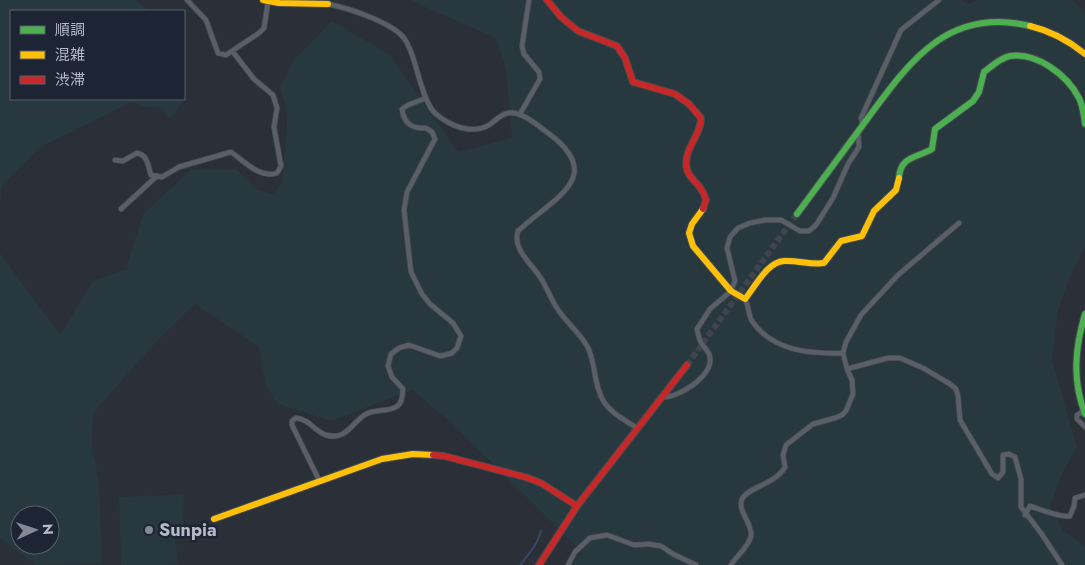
<svg xmlns="http://www.w3.org/2000/svg" width="1085" height="565" font-family="Jost,'Noto Sans JP',sans-serif">
<style>
.green{fill:#27393e;fill-rule:evenodd}
.lines{fill:none;stroke-linecap:round;stroke-linejoin:round}
.stream{stroke:#384763;stroke-width:2}
.secondary-tunnel{stroke:#3f444e;stroke-width:6;stroke-dasharray:6 3;stroke-linecap:butt}
.street-casing{stroke:#464a51;stroke-width:6}
.fast-casing{stroke:#464a51;stroke-width:8}
.slow-casing{stroke:#464a51;stroke-width:8}
.jam-casing{stroke:#464a51;stroke-width:8}
.street{stroke:#5a5e66;stroke-width:4.5}
.fast{stroke:#4caf50;stroke-width:6}
.slow{stroke:#ffc107;stroke-width:6}
.jam{stroke:#c62828;stroke-width:6}
.poi-dot{fill:#848996;stroke:#1d2433;stroke-width:2}
.labels{text-anchor:middle;stroke-width:5;stroke-linejoin:round;paint-order:stroke}
.poi-label{font-size:18px;font-weight:bold;fill:#b4bac9;stroke:#1d2433;text-anchor:start}
</style>
<rect width="100%" height="100%" fill="#2a2f38"/>
<path class="green" d="M0,0H135L149,11H11V99H183V102L171,119L159,107H146L132,102L39,148L2,186L0,202Z
M409,0H962L967,4L978,0H1072L1085,13V248L1071,274L1058,311L1052,360L1077,447L1061,476L1050,506L1063,530L1085,547V565H571L583,553L448,420L412,390L331,421L278,404L266,386L259,347L195,304L158,340L93,413L92,446L99,483L102,564L36,565L0,538V253L60,335L93,281L126,269L143,214L191,170L236,169L256,189L273,194L282,182L287,126L286,107L280,88L293,61L332,21L390,55L458,152L512,138L506,70L496,38ZM20,515H50V545H20Z
M184,494L183,529L174,531L178,563L167,565H121L119,497Z"/>
<g class="lines">
<path class="stream" d="M520,565C528,555 538,544 541,531"/>
<path class="secondary-tunnel" d="M687,365L797,214"/>
<defs>
<path id="street" d="M187,0L206,20L218,53L226,55L259,33L264,28L268,2
M328,4C348,8 391,22 404,38C413,50 416,70 421,84C424,94 428,107 436,114C450,126 472,135 489,125C494,122 501,114 508,113C522,111 537,125 548,133C608,177 552,199 518,231C512,249 531,263 540,277C547,287 550,298 557,308C565,322 584,336 589,350C596,368 594,386 604,402C612,414 625,420 637,428
M520,114L540,79L539,72L524,54L522,46L529,0
M863,124L861,118L901,30L939,0
M115,160L123,161L137,153C148,155 148,166 151,175L162,177L179,167L231,152C244,161 260,179 277,173L281,166L274,127L277,108L273,95L254,79L233,52
M121,209L157,176
M745,299C749,306 748,314 752,321C772,351 810,354 843,353
M847,369L888,358H900L923,368L950,384L956,389L958,396L960,420L992,474L998,478L1003,472V455L1009,454L1015,457L1021,479V507L1041,533L1062,565
M662,397C677,399 713,376 710,358C710,352 705,349 702,344C699,340 698,334 697,329L710,309L731,291L735,281L727,248L730,237L738,228L750,223L765,220H781L800,231H809L816,225L833,198L848,164L859,147L858,131
M1084,411L1077,415V419L1085,427
M320,482L292,425V421L296,418C311,420 314,431 326,435C347,441 352,422 366,414C375,409 387,412 396,407C403,403 402,395 403,389L392,377L388,366L391,354L399,348L409,345L440,356L445,355L452,353L457,348L461,336L453,323L430,304L422,294L411,272L404,210L407,192L435,139L432,132L426,128C412,129 404,124 402,109L408,105L426,98
M1025,515L1030,506C1039,509 1061,518 1070,516L1074,506L1075,498L1085,495
M568,565L575,552L590,538L607,535L634,545L648,544L661,546L673,554L696,565
M731,565C736,556 749,547 751,536C753,524 737,511 742,499C748,487 776,484 785,467L783,455L786,445L813,424L835,418L842,415L846,411L853,394L852,380L847,369L843,353L846,342L861,315L898,275L959,223"/>
<path id="fast" d="M899,178C900,156 917,158 932,149L935,129L973,101L979,92L984,72C992,66 1000,58 1010,56C1037,52 1067,75 1079,98C1083,106 1084,115 1085,124
M797,214C820,183 842,153 865,122C908,64 946,6 1030,26
M1085,314C1075,348 1072,380 1085,414"/>
<path id="slow" d="M263,0L279,3L328,4
M1030,26C1051,31 1068,40 1085,54
M703,209L692,224L689,233L693,246L731,291L745,299C755,287 767,262 784,261C797,260 811,265 824,263L841,241L862,236L874,211L896,190L899,178
M214,519L382,459L413,454L433,455"/>
<path id="jam" d="M547,0L561,17L578,31L617,46L625,58L633,82L675,94L689,104L701,118C701,137 682,149 687,170C690,179 697,182 701,189C703,192 705,196 706,200L703,209
M433,455L444,456L525,477L541,483L577,506
M539,565L577,506L687,365"/>
</defs>
<use href="#street" class="street-casing"/>
<use href="#fast" class="fast-casing"/>
<use href="#slow" class="slow-casing"/>
<use href="#jam" class="jam-casing"/>
<use href="#street" class="street"/>
<use href="#fast" class="fast"/>
<use href="#slow" class="slow"/>
<use href="#jam" class="jam"/>
</g>
<circle class="poi-dot" cx="149" cy="530" r="5"/>
<g class="labels">
<g class="poi-label">
<text x="159" y="536">Sunpia</text>
</g>
</g>
<rect x="10" y="10" width="175" height="90" fill="#1d2433" stroke="#59606f"/>
<rect x="20" y="26" width="25" height="8" fill="#4caf50" stroke="#59606f"/>
<text x="55" y="35" font-size="15" fill="#b4bac9">順調</text>
<rect x="20" y="51" width="25" height="8" fill="#ffc107" stroke="#59606f"/>
<text x="55" y="60" font-size="15" fill="#b4bac9">混雑</text>
<rect x="20" y="76" width="25" height="8" fill="#c62828" stroke="#59606f"/>
<text x="55" y="85" font-size="15" fill="#b4bac9">渋滞</text>
<g transform="translate(35 530) rotate(87)"><circle r="24" fill="#1d2433" stroke="#59606f"/>
<path d="M0-4L9 19L0 12L-9 19Z" fill="#848996"/>
<text y="-8" font-size="14" font-weight="bold" text-anchor="middle" fill="#b4bac9">N</text>
</g>
</svg>
